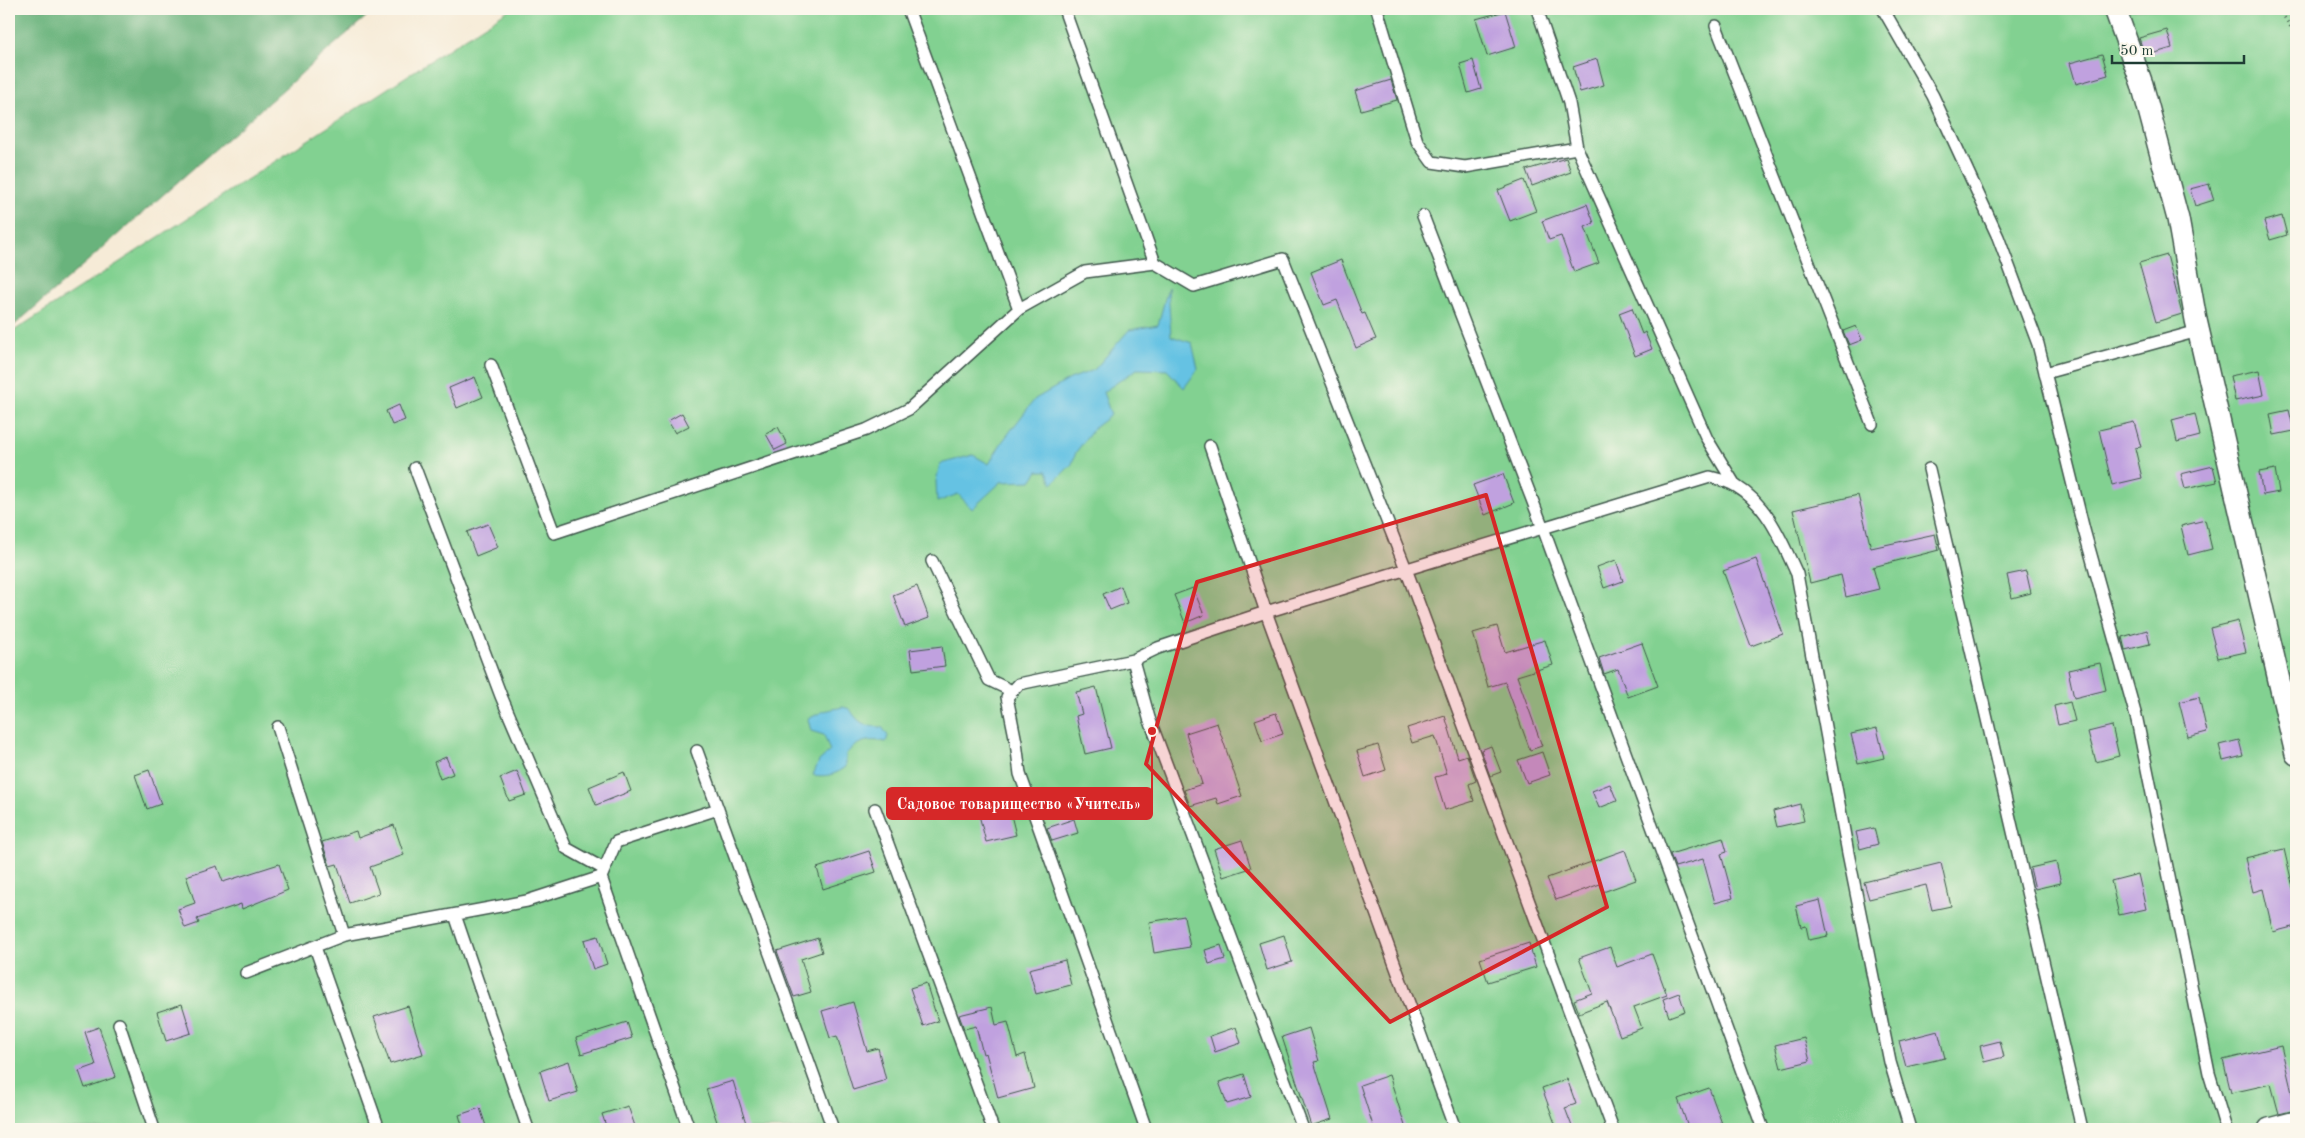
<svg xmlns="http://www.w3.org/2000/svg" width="2305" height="1138" font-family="'Old Standard TT',serif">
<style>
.green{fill:#82d191;stroke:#508762}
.forest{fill:#69b37b;stroke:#447858}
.water{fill:#65c2e3;stroke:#42808c}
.building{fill:#c0a1df}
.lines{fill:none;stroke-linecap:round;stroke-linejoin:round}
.service-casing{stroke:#3f574c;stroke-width:14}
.minor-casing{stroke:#3f574c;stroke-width:24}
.path{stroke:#3f574c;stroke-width:3;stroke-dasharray:1 4;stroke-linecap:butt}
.service{stroke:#fff;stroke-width:11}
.minor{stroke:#fff;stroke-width:21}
.marked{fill:#d62828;fill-opacity:0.2;stroke:#d62828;stroke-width:4;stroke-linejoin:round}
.leader{fill:none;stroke:#d62828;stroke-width:2}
.callout-dot{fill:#d62828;stroke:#fbf7ec;stroke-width:2}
.callout{fill:#d62828;stroke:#d62828;stroke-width:2}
.callout-label{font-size:16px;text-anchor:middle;font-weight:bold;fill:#fff}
</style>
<rect width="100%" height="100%" fill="#fbf7ec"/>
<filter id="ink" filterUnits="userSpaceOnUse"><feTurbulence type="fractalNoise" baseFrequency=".02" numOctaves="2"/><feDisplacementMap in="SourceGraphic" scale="10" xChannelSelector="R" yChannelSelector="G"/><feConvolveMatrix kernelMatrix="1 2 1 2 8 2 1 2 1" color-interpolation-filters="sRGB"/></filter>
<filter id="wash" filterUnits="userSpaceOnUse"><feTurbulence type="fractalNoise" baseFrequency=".0096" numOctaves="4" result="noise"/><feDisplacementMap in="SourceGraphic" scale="20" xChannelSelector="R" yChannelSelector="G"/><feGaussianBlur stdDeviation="1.12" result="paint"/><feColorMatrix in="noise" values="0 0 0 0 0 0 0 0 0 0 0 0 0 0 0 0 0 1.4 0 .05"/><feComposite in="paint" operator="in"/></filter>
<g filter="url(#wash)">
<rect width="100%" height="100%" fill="#f6ebd7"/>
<path class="green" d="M510,9H2296V1129H9V334Z"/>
<path class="forest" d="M9,9H375L9,330Z"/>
<path class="water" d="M1168,288L1171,336L1192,343L1198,369L1184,388L1167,370L1137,369L1103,392L1111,415L1095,427L1076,452L1072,464L1052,484L1047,471H1038L1031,481L1001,482L972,509L958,494L937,502L936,481L940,464L973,455L989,464L1002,442L1035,399L1070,379L1094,370L1129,330L1158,325Z
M843,707L850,709C858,723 866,727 882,727L888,736L886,742C869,739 859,740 846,754V767C835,775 826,777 813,775L819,761L830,751L824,735L811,731L808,719L824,711Z"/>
<g id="blocks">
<path class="building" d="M1505,11L1516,47L1487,56L1476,19Z
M2167,30L2172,48L2145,56L2139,38Z
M2102,54L2108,75L2076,84L2070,63Z
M1597,59L1604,85L1580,92L1573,67Z
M1473,60L1481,89L1468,93L1460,64Z
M1391,80L1397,100L1361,110L1355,91Z
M1566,158L1571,172L1532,186L1526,170Z
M1524,180L1536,211L1510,221L1498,190Z
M2209,184L2214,200L2195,206L2190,189Z
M1587,204L1594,223L1585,227L1599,263L1574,272L1561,236L1549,240L1542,221Z
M2282,216L2287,235L2270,240L2264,221Z
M2167,255L2182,314L2156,322L2139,263Z
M1341,260L1362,314L1365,313L1376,339L1356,348L1337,300L1324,305L1311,272Z
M1632,308L1642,334L1645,332L1652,349L1635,356L1619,313Z
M1856,326L1862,340L1849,345L1843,331Z
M2259,370L2264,395L2235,401L2230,376Z
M475,377L483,397L457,408L449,388Z
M399,405L405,420L392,425L386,411Z
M2289,410L2294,431L2274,435L2270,414Z
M682,413L689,426L675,433L668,421Z
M2195,414L2200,436L2177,442L2172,420Z
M2134,422L2141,447L2135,448L2142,478L2112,485L2099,430Z
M778,427L787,444L775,450L766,434Z
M2213,466L2217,482L2185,489L2181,474Z
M2275,469L2279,492L2263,495L2259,472Z
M1503,474L1514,503L1485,515L1473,485Z
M1858,495L1871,548L1935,534L1939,550L1873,567L1879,589L1846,597L1841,575L1810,583L1793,510Z
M2205,520L2212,549L2188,555L2181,526Z
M488,524L498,547L476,556L467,532Z
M1756,559L1783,634L1751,646L1723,571Z
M1616,560L1623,581L1604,588L1597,567Z
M2026,571L2031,593L2012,598L2007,575Z
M917,586L929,618L905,627L893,595Z
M1121,586L1127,603L1110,610L1103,594Z
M1193,588L1204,615L1185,623L1174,595Z
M2238,621L2246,652L2218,658L2210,628Z
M1497,626L1505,652L1545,640L1553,665L1517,676L1542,746L1530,750L1505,682L1488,687L1473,633Z
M2147,630L2150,644L2125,650L2122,637Z
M1642,643L1658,686L1628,697L1618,669L1604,674L1599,658Z
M942,646L945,666L913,670L910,650Z
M2100,663L2106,690L2074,698L2068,670Z
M1096,687L1111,748L1085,754L1076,716L1082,714L1076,692Z
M2199,697L2207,732L2188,737L2179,702Z
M2070,702L2075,721L2058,725L2054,706Z
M1276,713L1283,734L1262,741L1255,720Z
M1445,716L1458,758L1467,755L1476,781L1469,784L1474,801L1445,810L1435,777L1447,774L1435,736L1412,743L1407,728Z
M1217,723L1242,796L1218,804L1216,798L1190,806L1184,790L1202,784L1186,733Z
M2112,726L2119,756L2096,762L2088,732Z
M1877,728L1884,758L1858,764L1851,734Z
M2239,740L2243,756L2223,761L2219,745Z
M1378,745L1386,770L1365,777L1357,751Z
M1491,746L1501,772L1490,776L1481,750Z
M1542,752L1550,775L1527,783L1518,760Z
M446,757L453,774L440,779L434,762Z
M149,770L161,804L147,809L135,775Z
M517,771L526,795L509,801L500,778Z
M624,772L631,791L596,805L589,787Z
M1610,784L1617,801L1599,808L1592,791Z
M1800,804L1804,821L1777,827L1773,811Z
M1009,807L1016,835L986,842L979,815Z
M1074,819L1078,833L1052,841L1047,828Z
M394,825L404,855L370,867L379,893L350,903L337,864L330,866L322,842L356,831L358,838Z
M1874,828L1878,844L1860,849L1856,832Z
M1723,838L1727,852L1721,854L1733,898L1715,903L1703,859L1675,867L1670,854Z
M1242,840L1251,868L1223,877L1214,849Z
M2284,849L2296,900V926L2273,932L2263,889L2253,892L2245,858Z
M1625,850L1636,880L1603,892L1600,884L1556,900L1547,878Z
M869,851L876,872L823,889L817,868Z
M2056,862L2061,883L2035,889L2030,868Z
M1941,863L1951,906L1932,910L1926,885L1869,899L1864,882Z
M279,864L288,890L242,909L241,904L197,919L199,923L185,928L178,909L195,903L186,876L217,866L223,882Z
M2138,874L2146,909L2119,915L2111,881Z
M1820,900L1828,936L1809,940L1806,926L1801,927L1796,906Z
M1184,916L1190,947L1154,953L1149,922Z
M1284,935L1292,962L1267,970L1259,943Z
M598,936L607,964L593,969L584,940Z
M818,938L822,952L801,959L811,992L794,997L777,951Z
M1529,943L1536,967L1488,982L1480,959Z
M1221,945L1225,959L1209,964L1205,950Z
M1610,947L1617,967L1652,954L1667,995L1634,1007L1642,1028L1620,1036L1607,1002L1579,1013L1574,1000L1592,993L1579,958Z
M1065,960L1071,985L1036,994L1029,969Z
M926,983L938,1021L923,1026L910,988Z
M1679,993L1685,1011L1669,1017L1663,999Z
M853,1002L867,1051L878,1048L886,1080L853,1090L837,1036L830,1038L822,1011Z
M182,1004L191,1033L166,1041L157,1012Z
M408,1006L423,1054L390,1064L374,1017Z
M992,1007L996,1025L1008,1022L1017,1057L1025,1054L1034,1088L998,1098L986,1053L983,1054L976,1026L964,1029L959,1015Z
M627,1022L632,1038L581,1054L576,1038Z
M99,1027L116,1077L85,1088L79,1071L96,1065L85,1032Z
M1236,1027L1241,1043L1215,1052L1210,1036Z
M1309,1028L1319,1061L1314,1062L1332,1119L1311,1126L1282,1037Z
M1938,1031L1945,1058L1906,1067L1899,1041Z
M1804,1038L1810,1061L1781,1068L1775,1045Z
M2000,1041L2004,1057L1984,1062L1980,1046Z
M2281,1046L2296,1110L2279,1114L2271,1084L2231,1093L2223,1060Z
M569,1061L578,1092L549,1101L540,1071Z
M1244,1074L1251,1097L1227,1104L1219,1082Z
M1389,1075L1406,1129H1374L1360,1085Z
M1567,1079L1576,1104L1565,1108L1573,1129H1557L1542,1088Z
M733,1081L743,1114L748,1129H721L717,1122L706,1089Z
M1709,1088L1724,1129H1689L1678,1099Z
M628,1106L636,1129H607L602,1114Z
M480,1108L487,1129H463L459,1115Z"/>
</g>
</g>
<g filter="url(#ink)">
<use href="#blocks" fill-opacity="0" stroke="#3f574c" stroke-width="1"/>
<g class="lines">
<defs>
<path id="service" d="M908,9L1019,309
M1064,9L1155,263
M1377,9L1417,141L1432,162L1465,167L1577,148
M1537,9L1569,103L1577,148L1707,439L1735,485
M1883,9L1933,96L1998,237L2038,344L2084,530L2137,720L2209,1073L2226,1129
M1716,26L1872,424
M1423,216L1543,528L1763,1129
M491,365L554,533L866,430L909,409L1019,309L1085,272L1155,263L1194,286L1283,259L1406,569L1613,1129
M2045,373L2198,331
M1210,446L1266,612L1455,1129
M415,468L501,696L566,848L604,869
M1929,469L2082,1129
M932,561L989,680L1012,691
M1133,660L1149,718L1303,1129
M278,727L344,935L527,901L601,877L689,1129
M697,751L833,1129
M875,809L993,1129
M602,875L616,842L718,809
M455,915L528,1129
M315,947L379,1129
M246,973L344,935
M119,1024L154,1129
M1146,1129L1020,774L1016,742L1007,697L1019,684L1133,660L1158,648L1266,612L1710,477C1718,479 1728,481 1736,486C1768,505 1782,542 1797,574L1848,853L1890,1062L1910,1129"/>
<path id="minor" d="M2115,9L2142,84L2178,219L2196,320L2296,754
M2269,1129L2296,1122"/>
</defs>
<use href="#service" class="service-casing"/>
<use href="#minor" class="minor-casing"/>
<path class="path" d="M2279,9L2296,35"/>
<use href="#service" class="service"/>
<use href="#minor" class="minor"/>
</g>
</g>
<path class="marked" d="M1486,495L1607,907L1390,1022L1146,764L1197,582Z"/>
<path class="leader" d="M1152 731L1152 804"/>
<circle class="callout-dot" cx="1152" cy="731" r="5"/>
<rect class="callout" x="887" y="788" width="265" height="31" rx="5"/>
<g class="callout-label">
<text x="1019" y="809">Садовое товарищество «Учитель»</text>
</g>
<rect width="2305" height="1138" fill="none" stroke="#fbf7ec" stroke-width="30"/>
<path d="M2112 55v8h132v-8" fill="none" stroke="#1f3d34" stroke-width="2.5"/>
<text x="2120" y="55" font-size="15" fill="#1f3d34" stroke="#fbf7ec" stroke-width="4" paint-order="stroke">50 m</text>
</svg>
